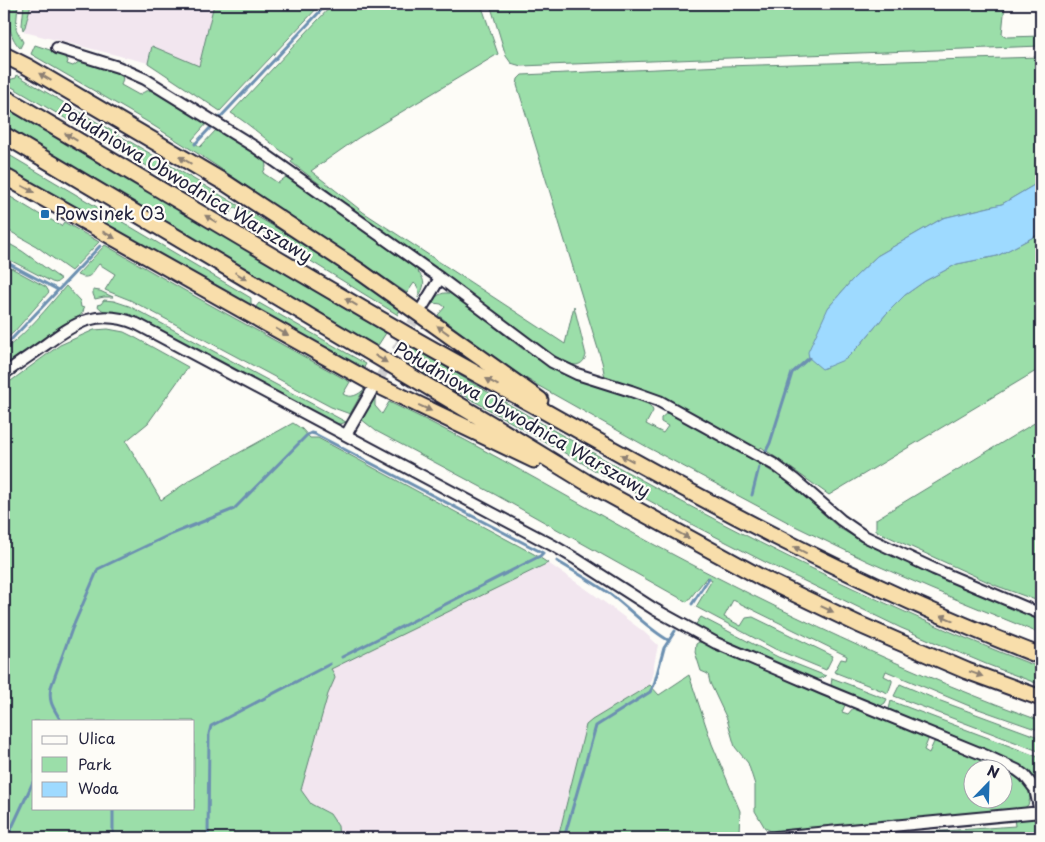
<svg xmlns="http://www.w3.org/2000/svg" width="1045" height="842" font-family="'Playpen Sans',sans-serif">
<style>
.built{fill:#f2e6ef}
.green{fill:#9bdea9;stroke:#5e8072;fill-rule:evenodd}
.water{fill:#9edaff;stroke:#6c90b1}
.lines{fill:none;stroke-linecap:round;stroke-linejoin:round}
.stream{stroke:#6c90b1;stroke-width:3}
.minor-tunnel{stroke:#d1d0d1;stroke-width:10;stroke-dasharray:10 5;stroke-linecap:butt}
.minor-casing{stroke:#22223b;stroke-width:14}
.highway-casing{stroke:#22223b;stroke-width:19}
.minor{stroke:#fdfcf7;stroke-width:10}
.highway{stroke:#f8deab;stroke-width:15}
.oneway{fill:#8d8073}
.poi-dot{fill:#1f6fb2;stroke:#fdfcf7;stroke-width:2}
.labels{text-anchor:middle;stroke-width:4.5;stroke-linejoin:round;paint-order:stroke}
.street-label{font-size:18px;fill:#22223b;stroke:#fdfcf7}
.poi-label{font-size:18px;fill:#22223b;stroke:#fdfcf7;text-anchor:start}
</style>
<rect width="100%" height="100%" fill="#fdfcf7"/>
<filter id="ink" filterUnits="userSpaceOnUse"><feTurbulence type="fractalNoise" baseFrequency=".02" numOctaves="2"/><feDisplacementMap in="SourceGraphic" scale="10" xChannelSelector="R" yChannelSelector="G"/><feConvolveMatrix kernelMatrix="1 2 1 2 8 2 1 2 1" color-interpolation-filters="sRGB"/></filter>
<g filter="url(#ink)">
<path class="built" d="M31,4H214L199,67L152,46L148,63L24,32Z
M548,563L592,593L644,632L658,645L650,685L592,720L586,725L558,838H339L338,826L330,814L311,804L301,790L328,694L335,678L330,669Z"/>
<path class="green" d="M11,4H18L16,29L23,42L20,48C8,35 8,21 11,4Z
M24,4H31L25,27L23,30L22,25Z
M214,4H321L220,111L148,63L152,46L199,66Z
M333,4H481L498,54L358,138L311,171L363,212L565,344L574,306L586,355C585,360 582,364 576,365C562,367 480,302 464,289L455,281L365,219L291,162L293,159C271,145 253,126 231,113Z
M490,4H1005L1002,34L1007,37L1041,36V46L521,66L511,63L506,56Z
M35,45L65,55L68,61L67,64L73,66L80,61L83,60L120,74C124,78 123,80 121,85L139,95C145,91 149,89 156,92L208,122L192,140L200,147L217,129L265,159L266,167L263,173L278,183L286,177H292L419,270L418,272C427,282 424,287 418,298C420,292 419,287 414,283L407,293L200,155L146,121L31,54Z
M1041,57V181L1002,204L943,218L877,256L852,280L828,308L846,359L860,345L886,314L905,295L925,281L957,264L997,256L1041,233V368L829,495L761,447L758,452L689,412L649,392L605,378L602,362L517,85L518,79L522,75L724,66Z
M17,75L285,233L364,283L400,308L398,315L241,218L245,210L240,208H234L229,214L5,83L8,80L16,78Z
M9,109L386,333L377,347L4,125Z
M4,152L251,298V303L255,308L259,303L366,364L363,369L129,240L4,167Z
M4,193L47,219L48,218L61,226L64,222L99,242L71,271L36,246L4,228Z
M4,241L22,251L61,279L56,283L52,282L4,257Z
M105,245L196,297L350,382L343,394C350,399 359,395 364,389L350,414L331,407L130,300L105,290L115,274L99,264C91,273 91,281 77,275Z
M4,264L46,287L49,292L14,332L4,341Z
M66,286L80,301L81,307L84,308L83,312L79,317L66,323L51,333L4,368V350C28,332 46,309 66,286Z
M93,290L100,291L113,297H104L95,299L93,294Z
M444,293H449L459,299C487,320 513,344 542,362C573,381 609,390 643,401C648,404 651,405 653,411L646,424L663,433L668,426L661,422V418L667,413L671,414L721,441L779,476L794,487L839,528L860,540L914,566L1041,619V634L931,589L867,561L795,526L649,448L537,385L504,365L438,315L445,307L441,304L434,303L427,308C431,301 436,295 444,293Z
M104,300L114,301L129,306L346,422C340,425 335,424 329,421L141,320C136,318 130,316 125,314C114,312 104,315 97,305L101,304Z
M108,329L124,332L134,337L188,367L148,423L126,441L161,500L190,480L293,423L302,429L310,438H318L534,554L548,563L331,669L333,672L335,678L328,694L301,790L311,804L330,814L338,826L339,838H4V386L60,345L94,330ZM34,721H194V808H34Z
M414,348C615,469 821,585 1041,668V685L986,664L901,628L763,561L693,525L596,471L406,362Z
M375,394L377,395L375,399V406L382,414L389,402C492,450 588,511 689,563C803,622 920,677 1041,721V731L967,705L886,671L884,676L892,680V682L888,693L834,672L841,659L846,660L847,656L733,600L724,617L741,626L746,618L753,617L833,656L826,670L775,649L696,607L712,580L707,577L687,602L496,495L376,431L361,419Z
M1041,419V602L997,586L876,531V519Z
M701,617L778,657L826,676L816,680L735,647L694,627Z
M699,642L704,643L728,654L843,702L845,705L842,712L848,714L854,707L927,736L928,740L924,750L929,753L934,742L938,741L967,753L1001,769L972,770V800H1002L1003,770C1015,776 1036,788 1028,805L1023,809L773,832L765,828L755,811V785L748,763L735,747L727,719L710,683L708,674L701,671L695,652L696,644Z
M689,675L712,744L740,811L739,832L600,838H558L586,725L592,720L650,685L659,695Z
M832,678L887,699L885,703L879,707L834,688L831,685Z
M900,684L938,700L1041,738V752L894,696Z
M891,701L1041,758V792C1037,780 1028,772 1017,765L891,712L889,709Z
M1041,816V838H845L1015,826L1014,818Z"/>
<path class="water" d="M1041,181V233L997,256L957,264L925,281L905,295L886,314L860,345L846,359L822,369L809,358L808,352L828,308L852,280L877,256L943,218L1002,204Z"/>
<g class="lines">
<path class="stream" d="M195,144L327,4
M4,261L58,290
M4,346L8,343L100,246
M765,453L770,443L792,373L809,358
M752,495L759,467
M557,561C575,572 593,582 610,594C630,609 647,628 668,640
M692,604L709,578
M61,721C54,708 48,703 51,687L72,629L98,569L167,536L234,509L307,435L311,433L315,434L543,553L540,556L342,657
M7,838L34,780
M113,838V808
M208,838L209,734L211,726L330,664
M564,838L596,726L650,692L654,685L664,648L675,631"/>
<path class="minor-tunnel" d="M373,389L421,309"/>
<defs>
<path id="minor" d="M57,48L118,67L145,79L255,147L440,278L552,362L577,374L631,391L659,401L775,465L795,480L841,520L864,536L934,569L1041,614
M423,306L440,278
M4,374C17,364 31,355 45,345C76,322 98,308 137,324L554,546L576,559L654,609L716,643L823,689L989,757L1017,770L1025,776L1035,789L1040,812
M346,435L371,392
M765,838L1041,812"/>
<path id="highway" d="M4,55L28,67L227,184L362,273L540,400
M4,97C135,174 265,253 397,329C443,356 490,381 537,407C700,499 865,589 1041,656
M4,135L496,427L586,482L762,578L858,624L897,641L967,671L1041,698
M4,176L369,381L534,460"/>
</defs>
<use href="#minor" class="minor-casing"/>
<use href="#highway" class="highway-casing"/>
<use href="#minor" class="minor"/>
<use href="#highway" class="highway"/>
</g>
<defs><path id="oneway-solid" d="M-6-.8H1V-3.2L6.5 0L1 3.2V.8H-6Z" transform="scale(1.25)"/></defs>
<g class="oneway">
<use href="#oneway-solid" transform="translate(45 77) rotate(-149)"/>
<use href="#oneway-solid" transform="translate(71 137) rotate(-149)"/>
<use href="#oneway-solid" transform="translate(185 160) rotate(-149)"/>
<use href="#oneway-solid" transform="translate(28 189) rotate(29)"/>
<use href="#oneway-solid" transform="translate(211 219) rotate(-149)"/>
<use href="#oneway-solid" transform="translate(109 235) rotate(29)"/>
<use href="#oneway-solid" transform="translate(241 276) rotate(31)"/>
<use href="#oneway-solid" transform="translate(351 302) rotate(-149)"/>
<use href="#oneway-solid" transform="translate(443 330) rotate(-144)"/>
<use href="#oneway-solid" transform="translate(282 332) rotate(29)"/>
<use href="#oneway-solid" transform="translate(381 359) rotate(31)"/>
<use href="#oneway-solid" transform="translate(492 382) rotate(-151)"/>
<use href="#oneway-solid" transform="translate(425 408) rotate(25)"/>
<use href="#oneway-solid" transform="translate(627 458) rotate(-151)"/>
<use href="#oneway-solid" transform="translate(683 535) rotate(29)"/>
<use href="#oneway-solid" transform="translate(800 550) rotate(-153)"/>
<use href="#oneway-solid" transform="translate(827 609) rotate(25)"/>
<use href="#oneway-solid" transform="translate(947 618) rotate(-157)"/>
<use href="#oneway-solid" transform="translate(976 674) rotate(20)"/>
</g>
</g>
<rect class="poi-dot" x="40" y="209" width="10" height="10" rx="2.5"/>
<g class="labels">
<g class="street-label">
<text transform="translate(185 183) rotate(31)" y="6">Południowa Obwodnica Warszawy</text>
<text transform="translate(522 420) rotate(30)" y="6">Południowa Obwodnica Warszawy</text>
</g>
<g class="poi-label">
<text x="55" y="220">Powsinek 03</text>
</g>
</g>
<rect width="1045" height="842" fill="none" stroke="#fdfcf7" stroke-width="20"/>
<rect x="10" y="10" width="1025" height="822" fill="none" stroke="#22223b" stroke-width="2" filter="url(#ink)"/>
<rect x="32" y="720" width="162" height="90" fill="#fdfcf7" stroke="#a5a5ac"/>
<rect x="42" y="736" width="25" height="8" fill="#fdfcf7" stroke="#a5a5ac"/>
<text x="78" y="744" font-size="15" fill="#22223b">Ulica</text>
<rect x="42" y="757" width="25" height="15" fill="#9bdea9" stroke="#a5a5ac"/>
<text x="78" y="770" font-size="15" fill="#22223b">Park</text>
<rect x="42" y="782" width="25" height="15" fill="#9edaff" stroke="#a5a5ac"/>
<text x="78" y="794" font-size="15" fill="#22223b">Woda</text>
<g transform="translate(988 784) rotate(23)"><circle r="24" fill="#fdfcf7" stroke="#a5a5ac"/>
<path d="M0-4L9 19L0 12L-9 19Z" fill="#1f6fb2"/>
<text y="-8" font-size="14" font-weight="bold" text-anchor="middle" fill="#22223b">N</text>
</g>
</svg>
